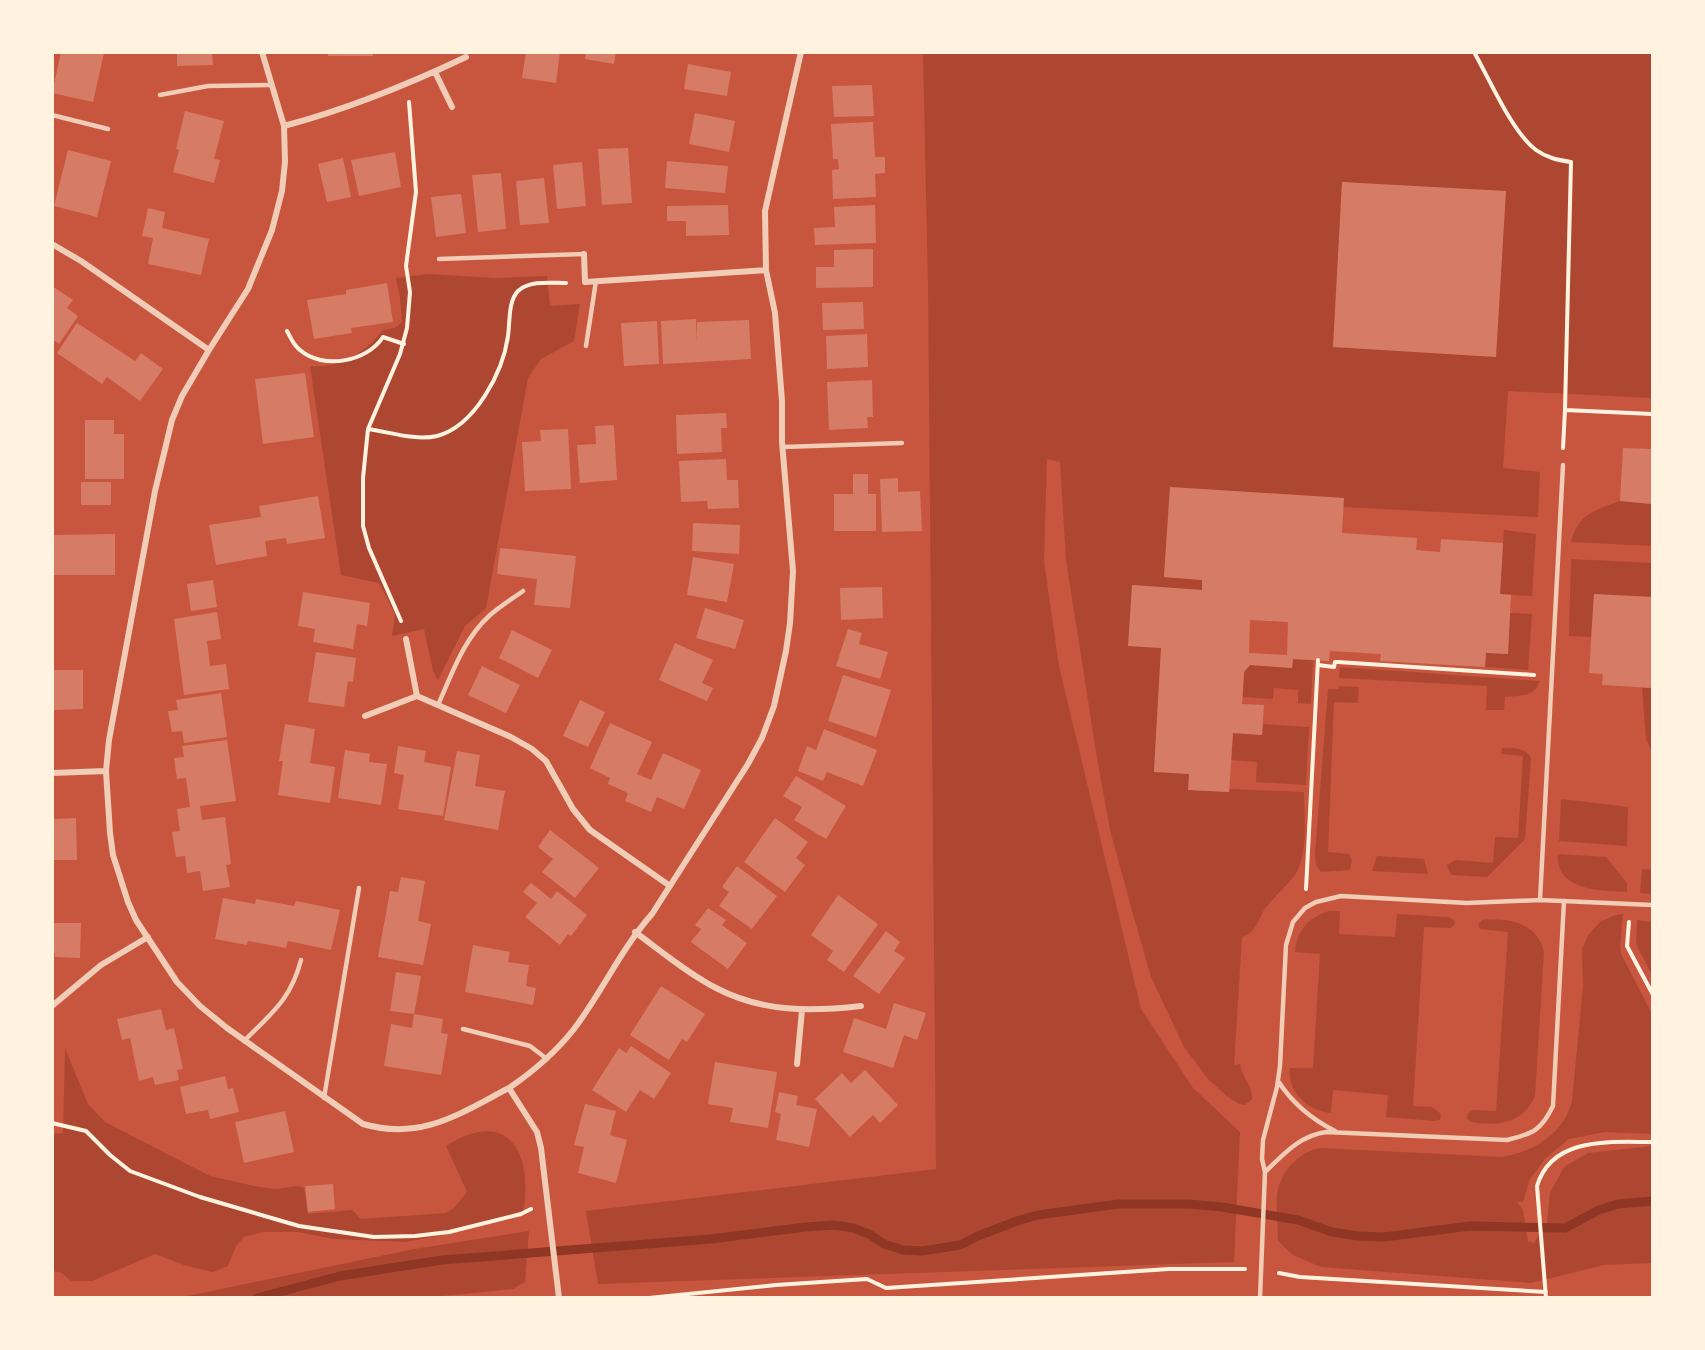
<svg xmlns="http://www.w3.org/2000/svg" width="1705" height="1350" font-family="'Exo 2',sans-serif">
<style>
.green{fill:#ae4732}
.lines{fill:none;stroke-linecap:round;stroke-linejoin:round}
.stream{stroke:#8f3625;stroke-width:9}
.building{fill:#d67c66;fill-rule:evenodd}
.path{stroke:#fff3e0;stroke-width:4}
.service{stroke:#f1ccb7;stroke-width:4.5}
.minor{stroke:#f1ccb7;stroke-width:6}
</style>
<rect width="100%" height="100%" fill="#c8553d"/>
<path class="green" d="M923,53H1652V398L1508,391L1503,468L1540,472L1538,517L1343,507V498L1170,487L1164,577L1202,580V590L1133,585L1129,646L1161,648L1154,771L1189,774V790L1229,792L1230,789L1304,792C1304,818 1309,852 1295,875C1287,886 1276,895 1267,906C1258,917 1257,933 1242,937L1234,1065L1240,1064C1242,1078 1253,1085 1252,1099L1245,1105L1239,1104L1228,1097L1208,1079L1184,1047L1151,977L1131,907L1110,830L1097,758L1066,560L1060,462L1047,459L1044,561L1059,666L1141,1009L1193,1088L1240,1132L1234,1262L598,1284L586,1211L936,1169L928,286Z
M428,274L495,278L547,276L550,306L580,304L574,341L541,359L528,378L486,608L465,626L438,680L433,671L424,629L392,636L395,614L379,583L341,575L310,366C341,368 365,353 383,330L395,328L402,322L400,298L396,278Z
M1620,501L1652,504V546L1571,542C1578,514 1595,510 1620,501Z
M1504,530L1536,534L1532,596L1500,594Z
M1571,559L1652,563V597L1594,594L1591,637L1569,636Z
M1510,613L1532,614L1528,670L1485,667L1486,653H1508Z
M1293,659L1313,660L1311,704L1298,703V690L1274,688L1273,699L1243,697L1244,672L1250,665L1292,668Z
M1340,667L1540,681C1535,697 1519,696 1505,697L1504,710H1486L1487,686L1339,678Z
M1339,686L1359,687L1358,703L1334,702L1328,852L1349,854L1352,860L1350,870L1321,872L1316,865L1315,854L1328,689H1338Z
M1642,687L1652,688V752L1646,739Z
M1263,724L1309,727L1306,785L1256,782L1257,762L1231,760L1233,733L1262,735Z
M1502,748C1513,748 1525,747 1531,758L1525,839L1487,877L1451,875L1447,865L1455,860L1493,863L1495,837L1518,838L1523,756L1501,754Z
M1561,799L1628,807L1627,846L1559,841Z
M1558,854L1606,857L1627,883V892C1602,891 1555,891 1558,854Z
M1377,856L1424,859L1428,874L1372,871Z
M1642,869L1652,870V894L1640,893Z
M1329,911H1340L1339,934L1395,937L1397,914L1448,917L1454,920L1455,924L1451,928L1424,927L1413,1106L1432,1107L1441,1114L1440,1120L1434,1121L1386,1117L1388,1095L1333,1090L1331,1113C1310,1112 1286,1092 1290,1068H1313L1320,954L1295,952C1296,931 1309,917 1329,911Z
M1623,914L1620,947L1621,954L1652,1014V1134L1605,1132L1569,1139L1546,1158L1530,1179L1523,1202H1517L1523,1210L1528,1241L1534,1243L1547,1223L1550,1193L1564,1167L1588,1153L1652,1146V1263L1604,1265L1531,1283L1321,1267L1293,1255L1278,1241C1278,1225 1275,1205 1278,1189C1283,1169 1300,1152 1320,1148L1502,1157C1533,1152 1564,1134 1572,1101L1583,986L1582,949L1589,934L1601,921L1616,915Z
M1482,920C1508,918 1537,922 1544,952L1535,1096C1523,1124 1498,1126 1471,1122L1467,1118L1468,1113L1473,1110L1496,1111L1508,932L1480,929L1478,924Z
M1637,920L1652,922V975L1636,944Z
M65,1048L88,1104L105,1122L210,1176L254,1186L275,1189L298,1186L304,1188L308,1214L352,1210L361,1219L446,1213L455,1207L467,1192L446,1146C509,1106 534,1154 523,1214L448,1234L405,1242L334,1239L298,1232H263L244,1237L236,1246L228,1266L213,1272L187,1266L155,1254L92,1281H71L62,1273L53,1271V1134L63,1133Z
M529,1231L525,1282L513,1289L423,1298L183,1297L414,1249Z"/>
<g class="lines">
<path class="stream" d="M257,1298L340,1276L442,1260L711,1239L806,1227L834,1225L853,1228L869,1234L884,1244L903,1250L922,1251L960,1245L978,1236L1017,1221L1038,1215L1118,1204H1189L1222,1207L1298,1220L1332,1232L1358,1236L1384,1237L1470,1226L1565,1228L1599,1210L1618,1204L1652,1201"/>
</g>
<path class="building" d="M61,52L104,53L93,102L52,93Z
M177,52H212L213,65L177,66Z
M328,52H373V56H328Z
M526,52H560L556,83L522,78Z
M586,52H616L614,64L585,59Z
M688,64L731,72L727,96L684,89Z
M872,85L874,116L834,117L832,86Z
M185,111L224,121L214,159L220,160L214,183L173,172L179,150L176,149Z
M695,113L735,121L729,152L689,144Z
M873,122L875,157H885V173L875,174L876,197L833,199L832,170L839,169L838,159H833L831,124Z
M628,148L632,203L602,205L598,149Z
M68,150L111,161L97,217L54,206Z
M395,152L401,187L359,196L351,160Z
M343,158L351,197L327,202L318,164Z
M667,161L728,166L725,193L665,188Z
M582,162L586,206L557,209L553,165Z
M501,173L506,229L478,232L472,175Z
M544,178L549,223L520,225L516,181Z
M1342,182L1506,191L1496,357L1333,347Z
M461,194L466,233L436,237L431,197Z
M728,205L729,235L686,236V221H667V206Z
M875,205L876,243L815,245L814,228L835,227L834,207Z
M148,208L165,212L162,228L209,239L201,275L148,264L153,238L142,236Z
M873,249V287L816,288V267H834V250Z
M387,283L393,322L351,328L352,333L314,339L307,300L346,294V290Z
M52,286L73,300L67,308L78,316L59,344L52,339Z
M863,302L864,329L823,330L822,303Z
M696,319L697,343V322L749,320L751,359L663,364L661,321Z
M657,321L659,364L624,366L621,323Z
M77,323L135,361L141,353L163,369L140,401L107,377L102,384L57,353Z
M867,334L868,367L827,369L826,336Z
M305,373L314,437L263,444L255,379Z
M872,380L873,417H867L868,428L829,430L827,382Z
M726,413L727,428H721L722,452L677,454L676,415Z
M85,420H114V434H124V479H85Z
M614,425L617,480L580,483L577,445L596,444L595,426Z
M568,429L571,489L525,491L522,442L541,441L540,430Z
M1623,448L1652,449V504L1620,501Z
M726,459L727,480H738L739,508L708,509L707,501L681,502L679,461Z
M853,474H868V494H876V531H834V494H853Z
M898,478V492L920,491L922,531L882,532L880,479Z
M81,482H111V505H81Z
M1170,487L1344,498L1342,533L1417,538L1416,550L1440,552L1441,539L1503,543L1500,594L1511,595L1508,654L1486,653L1485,667L1380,661L1381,654L1330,651L1329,661L1293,659L1292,668L1250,665L1244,672L1242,704L1264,705L1262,735L1233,733L1229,792L1188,790L1189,774L1154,772L1161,648L1128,646L1132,585L1202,590V580L1164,577ZM1250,620L1288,622L1287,655L1249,653Z
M318,496L325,538L287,544L286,538L265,541L267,556L216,565L209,525L261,517L259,506Z
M693,523L740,525L739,554L692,551Z
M115,534V575H52V535Z
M500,548L576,556L570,608L534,605L537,579L497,574Z
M693,557L734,564L727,602L687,595Z
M213,580L217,607L191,611L187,584Z
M882,587L883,618L841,620L840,588Z
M303,592L370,603L367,626L357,624L353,649L313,642L315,629L298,626Z
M1594,594L1652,597V688L1602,685L1603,674L1589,673Z
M705,608L744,620L735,649L696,638Z
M217,612L221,639L207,641L210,666L226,664L229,689L184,695L174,619Z
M848,629L862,633L859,644L888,652L880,679L836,666Z
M512,630L552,650L538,678L499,658Z
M675,643L713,660L702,683L713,688L707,701L659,680Z
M316,652L356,658L353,682L348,681L344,707L308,702Z
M482,666L520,685L506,713L468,695Z
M52,670H83V709L52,710Z
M843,675L891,690L876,737L828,721Z
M221,693L227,737L184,743L182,731L172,732L168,711L178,710L176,700Z
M580,700L605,712L588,747L563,736Z
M610,723L652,742L637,774L651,780L663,753L701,770L684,809L657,797L651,812L625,801L628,793L608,784L610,778L590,768Z
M285,724L315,729L310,763L335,767L330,803L278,795L283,761H279Z
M824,729L877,750L863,786L827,772L823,781L798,771L807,746L816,750Z
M227,740L236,801L200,806L202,820L225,817L231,864L226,865L230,887L203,891L200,871L187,873L185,856L176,857L172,832L180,831L177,809L190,807L186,778L177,779L174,758L184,757L182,746Z
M398,746L426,751L424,762L451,767L443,816L398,809L404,775L394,773Z
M345,750L370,754L369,762L387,764L381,805L338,798Z
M457,751L480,755L475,786L505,791L498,830L444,820Z
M796,776L846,806L826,839L794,820L802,807L783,796Z
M76,818L77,860H52V819Z
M775,818L808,842L796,858L805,865L785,892L744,862Z
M550,830L599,868L575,898L542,872L553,859L538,847Z
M737,866L777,896L752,929L719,906L729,892L722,887Z
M401,877L425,881L418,921L431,924L423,965L378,957L390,891L398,892Z
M531,883L551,899L557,891L587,915L571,936L568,934L560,945L525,917L537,903L523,892Z
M838,895L878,924L844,972L827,960L833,951L811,935Z
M223,898L255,904L256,899L294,906L296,901L340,910L331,950L288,941L286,948L248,941L247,945L215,939Z
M708,908L726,920L722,925L747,943L728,969L691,942L701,929L695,925Z
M52,923H81L80,958L55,957V953H52Z
M886,931L900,942L894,951L905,958L879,994L853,976Z
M473,945L510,952L508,962L529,965L526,986L536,988L533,1005L465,992Z
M396,972L421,976L414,1014L390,1011Z
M661,986L705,1014L687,1042L682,1039L669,1060L630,1035Z
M894,1003L926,1013L917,1040L904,1035L893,1068L843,1052L854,1018L886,1029Z
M161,1009L166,1030L174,1028L183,1069L177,1070L179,1080L155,1085L153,1077L139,1081L130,1038L122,1040L117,1019Z
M414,1014L443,1019L441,1033L448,1034L441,1075L384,1066L391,1024L412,1028Z
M631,1046L671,1073L654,1099L640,1090L626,1112L592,1090L619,1048L626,1053Z
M715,1062L777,1072L768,1128L730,1122L733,1108L708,1104Z
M865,1070L898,1105L880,1123L873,1115L850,1137L815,1099L842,1073L851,1083Z
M225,1076L228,1089L233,1088L239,1112L210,1119L208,1110L186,1114L180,1087Z
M779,1092L798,1096L796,1105L817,1109L809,1147L776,1140L781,1114L775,1112Z
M585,1104L616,1111L610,1135L627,1140L616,1183L578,1173L584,1147L574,1145Z
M285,1111L294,1152L244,1163L235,1122Z
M333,1184L335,1209L308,1212L305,1186Z"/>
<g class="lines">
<path class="path" d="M1474,52C1490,80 1512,132 1536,150C1547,158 1558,160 1571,162L1565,410L1652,414
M287,331C291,338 293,345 300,350C323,370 367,362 383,337L404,344
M368,429C389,432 416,441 437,436C475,426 503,372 508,336C510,323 508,301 518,291C530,280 551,283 566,283
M1563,448L1565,410
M401,621L369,548L363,526V478L368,429L400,354L407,328L410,292L406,266L416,192L409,102
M1318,665L1334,667L1335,662H1338L1534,675
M1306,889L1318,660
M1629,922L1627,946L1652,993
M52,1123L86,1131L110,1155L130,1171L200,1197L299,1226L374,1237L415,1236L449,1232L521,1214L531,1209
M1279,1273L1300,1277L1546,1292
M649,1298L776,1285L867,1279L886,1288L1169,1269H1245
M1546,1298L1537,1186C1552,1136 1611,1142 1652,1142"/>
<path class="service" d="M160,95L208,86L272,85
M52,115L108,129
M439,259L584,254
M586,346L596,281
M783,447L902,443
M438,705C452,674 463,640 489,616C499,607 512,599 523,591
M1540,900L1563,465
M463,1029L530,1046L547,1059
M244,1041C272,1013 291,999 301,960
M1278,1081C1293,1104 1311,1119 1335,1131
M324,1098L359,888
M1265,1172C1284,1154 1299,1136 1326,1132L1507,1140C1532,1134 1541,1131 1553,1106L1564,901
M1260,1298L1265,1172L1262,1159L1263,1140L1277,1087L1280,1066L1286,945L1293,922L1305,908L1316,902L1341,896L1467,903L1540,900L1652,905"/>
<path class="minor" d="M262,52L284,126L285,162L282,191L272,230L248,289L209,350L182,396L172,420L155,491L109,740L106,771L110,833L113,855L128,902L136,920L177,982L200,1006L227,1028L363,1124C421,1141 459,1114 509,1088
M435,72L452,107
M284,126C348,109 407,85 466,57
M52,244L81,261L209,350
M584,254L585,282L766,270
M417,696L511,737L532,749L546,761L573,809L590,830L670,886
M365,716L417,696L406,639
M52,773L106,771
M635,932C661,951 687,973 716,988C762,1012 810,1012 861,1006
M52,1006L101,965L148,937
M797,1064L802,1010
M559,1298L541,1148L537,1132L509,1088C534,1071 555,1053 574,1029C602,992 621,949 652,914L748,764L762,738L774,706L786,651L790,623L793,571L782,442V401L775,313L766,270L765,211L801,52"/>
</g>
<rect width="1705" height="1350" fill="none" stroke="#fff3e0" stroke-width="108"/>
</svg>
